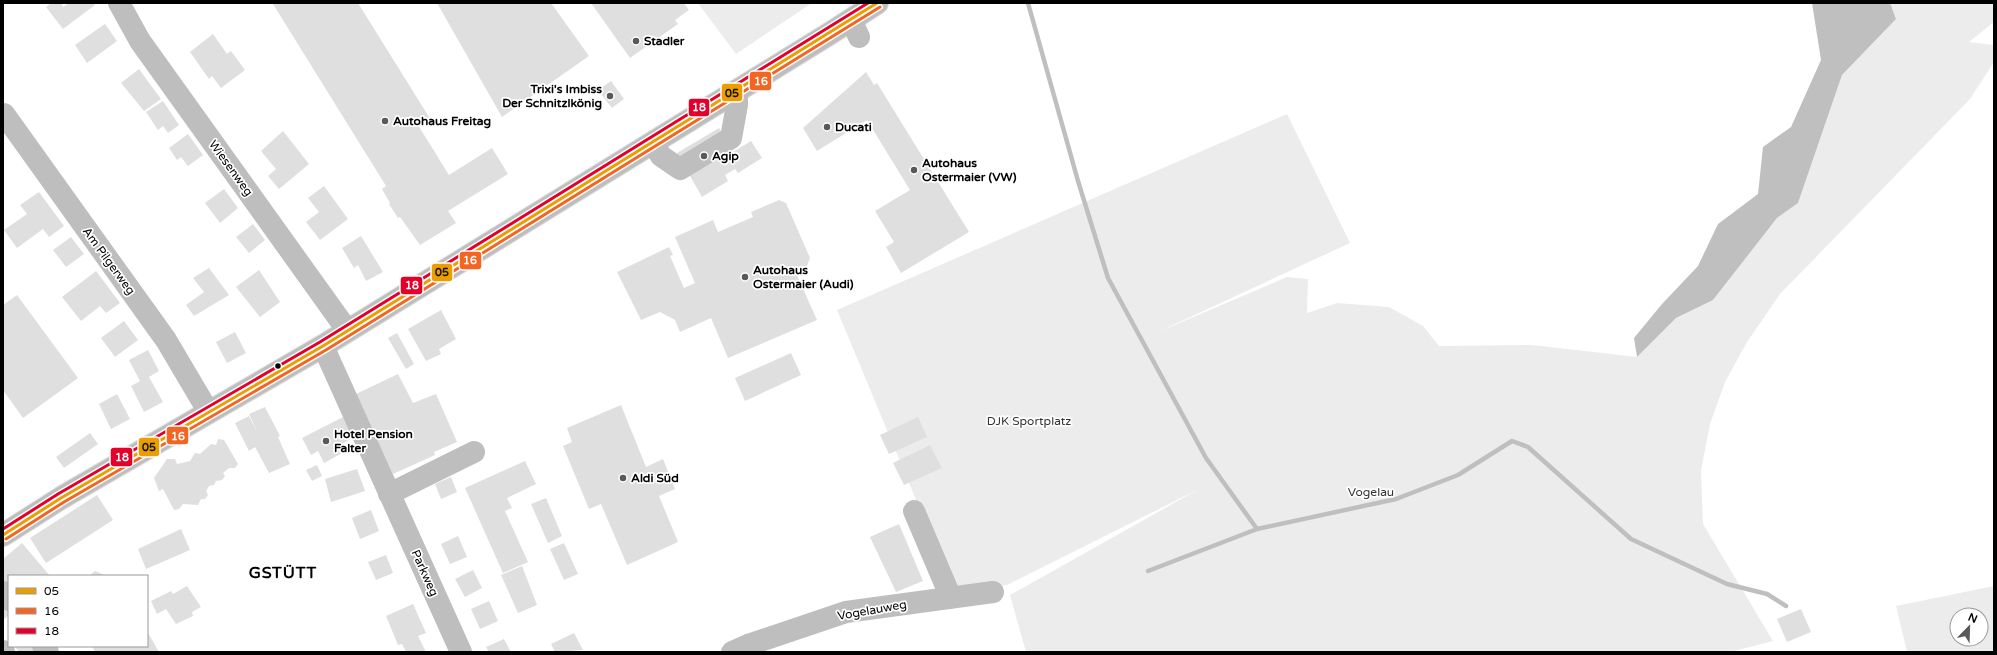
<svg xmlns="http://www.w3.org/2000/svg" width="1997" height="655" font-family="'Varela Round',sans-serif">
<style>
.green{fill:#ececec;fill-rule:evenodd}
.water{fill:#bfbfbf}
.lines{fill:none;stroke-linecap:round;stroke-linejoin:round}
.stream{stroke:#bfbfbf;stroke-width:4.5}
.building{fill:#dfdfdf}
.major-casing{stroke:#dbdbdb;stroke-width:24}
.minor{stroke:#bebebe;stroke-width:22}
.major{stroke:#bebebe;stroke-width:22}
.bus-1-casing{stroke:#fff;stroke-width:6}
.bus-2-casing{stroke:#fff;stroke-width:6}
.bus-3-casing{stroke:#fff;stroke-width:6}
.bus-1{stroke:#eb9e00;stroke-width:3}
.bus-2{stroke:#f26522;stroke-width:3}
.bus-3{stroke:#e4002b;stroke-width:3}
.poi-dot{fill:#595959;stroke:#fff;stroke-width:1.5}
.bus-dot{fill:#000;stroke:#fff;stroke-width:1.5}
.labels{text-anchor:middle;stroke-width:3.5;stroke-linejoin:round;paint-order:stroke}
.poi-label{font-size:12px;font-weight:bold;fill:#000;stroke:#fff;text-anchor:start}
.street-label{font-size:12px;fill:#000;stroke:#fff}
.park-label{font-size:12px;fill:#333;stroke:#fff}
.district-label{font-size:16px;font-weight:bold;letter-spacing:1px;fill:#000;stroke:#fff}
.line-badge{stroke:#fff;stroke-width:1.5}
.badge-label{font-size:11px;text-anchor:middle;font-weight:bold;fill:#fff}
.pale-badge-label{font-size:11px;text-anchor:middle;font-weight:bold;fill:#111}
</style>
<rect width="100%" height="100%" fill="#fff"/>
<path class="green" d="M698,3H812L736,54Z
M1890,3H1994V22L1969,42L1994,45V62L1970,99L1780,294L1747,342L1725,382L1710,424L1701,471L1703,524L1773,641L1730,652H1026L1010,595L1199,489L1007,585L954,591L837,310L1287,114L1350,243L1158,332L1287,277L1308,279L1307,313L1337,303L1389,307L1423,326L1439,346L1532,345L1637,357L1676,318L1713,300L1777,218L1798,203L1842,75L1896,19Z
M1994,586V651L1907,652L1896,606ZM1957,615H1981V639H1957Z"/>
<path class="water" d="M1812,3H1890L1896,19L1842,75L1798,203L1777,218L1713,300L1676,318L1637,357L1634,338L1662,304L1698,266L1718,224L1758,194L1763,147L1791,127L1821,60Z"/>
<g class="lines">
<path class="stream" d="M1028,3L1078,181L1108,278L1206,458L1257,529
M1148,571L1257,529L1396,499L1458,475L1512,441L1528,447L1631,539L1727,584L1767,594L1786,606"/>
</g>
<path class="building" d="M51,3H61L63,7L69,3H93L95,5L63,29L46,7Z
M358,3L429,117L418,125L449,175L492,148L508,174L448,211L456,223L420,245L400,217L398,218L389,204L390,203L382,189L386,186L273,4Z
M437,3H551L589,56L502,117Z
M591,3H684L689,10L675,20L678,24L630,58Z
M105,24L117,41L87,63L75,45Z
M213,34L227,54L231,51L245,70L221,88L212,76L209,79L190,52Z
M139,69L161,99L144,111L121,83Z
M866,72L874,85L877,83L969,232L901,273L886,247L894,242L875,211L910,190L867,120L817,151L803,128Z
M611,81L624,99L612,108L598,90Z
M163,101L179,125L168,133L163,126L158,130L146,112Z
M719,128L733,152L751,141L762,158L738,173L735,169L725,175L728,181L702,197L677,153Z
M283,131L309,164L279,189L268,176L276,169L261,151Z
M188,134L203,155L188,166L181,157L177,160L169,148Z
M324,186L348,219L320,240L306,222L319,212L308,198Z
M224,189L238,208L220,223L205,203Z
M39,192L64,226L49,237L43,229L17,248L4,230L27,214L20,205Z
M779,200L786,203L810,258L807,266L795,271L817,320L728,358L711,318L680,332L675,320L660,312L641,320L617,272L669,247L673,255L670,256L684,288L695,283L675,237L713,220L718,232L753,217L751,212Z
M253,224L265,240L249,253L236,237Z
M361,236L383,272L366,281L358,265L354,268L342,248Z
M71,237L84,254L66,267L53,250Z
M209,268L229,295L194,316L186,305L204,292L193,278Z
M259,270L280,302L260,317L236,287Z
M96,271L120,303L106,313L100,306L81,321L62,297Z
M17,295L78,378L23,418L3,390V305Z
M441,310L456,339L439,349L441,354L426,361L408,329Z
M124,321L138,340L115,357L101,338Z
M235,332L246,353L227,363L216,342Z
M397,333L414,364L406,369L388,338Z
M148,350L159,371L149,377L163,402L144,412L131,386L140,381L129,360Z
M791,353L801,375L745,401L735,378Z
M398,374L413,403L436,394L457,442L434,452L435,455L393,474L356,394Z
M117,394L130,419L111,429L99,404Z
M621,405L646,467L663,459L675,489L659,496L678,542L627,565L601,504L589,509L563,446L572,442L567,428Z
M265,407L280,436L278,437L290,464L269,473L255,447L249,451L235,423L249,416L258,434L249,414Z
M343,417L354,437L342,444L346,451L324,463L318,451L311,455L302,438Z
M918,417L927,437L889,454L880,435Z
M90,433L98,444L64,468L56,457Z
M218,439L224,440L238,464L235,468H229L223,473L225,476L222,480L216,481L214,485L209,486L206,491L208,495L205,499H201L198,505L183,504L179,509L174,510L163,489L159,491L154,478L167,459H175L177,464L190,461L195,453L200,454L211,444L216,445Z
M930,445L942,468L904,485L893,463Z
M525,461L536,484L507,498L512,508L505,511L528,562L503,573L465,488Z
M317,465L322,476L312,481L306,470Z
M357,469L365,491L331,502L325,479Z
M451,477L457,492L441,499L435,484Z
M97,495L113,520L46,563L30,538Z
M546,498L562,536L548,543L531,504Z
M371,510L379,531L360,539L352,518Z
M899,524L923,581L896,592L870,537Z
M181,529L190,550L146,569L138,549Z
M458,536L467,557L450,564L441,544Z
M22,543L50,576H9V588L4,582L3,559Z
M564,543L578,574L564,580L550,549Z
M386,555L393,573L376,580L368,562Z
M522,566L537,605L518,613L501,575Z
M473,570L482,588L465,597L455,579Z
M95,571L107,576H89Z
M187,586L201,607L192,612L193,616L176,624L166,609L157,614L151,601L171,591L173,594Z
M489,601L498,621L480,629L471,609Z
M3,603L9,609V615L3,620Z
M413,604L426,633L418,636L426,652H406L402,644L398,645L386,616Z
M1801,609L1811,632L1787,642L1777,619Z
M147,631L159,652H95L92,646H147Z
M574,633L583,650L555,652L551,644Z
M504,639L511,652H489L486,647Z
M14,646H35L36,652H19Z"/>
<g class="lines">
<defs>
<path id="major" d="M3,535L61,498L323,346L829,34L877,3"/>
</defs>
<use href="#major" class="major-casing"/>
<path class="minor" d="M119,3L140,41L347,330
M851,20L859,37
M4,114L166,340L208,411
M653,143L661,156L680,169L731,138L737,105V91
M323,346L461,652
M389,494L474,452
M914,511L951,598
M3,592L9,600
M43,646L48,652
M3,651L4,652
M732,652L748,645L846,612L993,592"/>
<use href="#major" class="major"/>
<defs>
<path id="bus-1" d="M3,535L61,498L323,346L877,3"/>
<path id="bus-2" d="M6,539L64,502L326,350L880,7"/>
<path id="bus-3" d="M3,529L58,494L320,342L868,3"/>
</defs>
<use href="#bus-1" class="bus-1-casing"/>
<use href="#bus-2" class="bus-2-casing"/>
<use href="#bus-3" class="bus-3-casing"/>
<use href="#bus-1" class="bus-1"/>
<use href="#bus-2" class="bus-2"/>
<use href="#bus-3" class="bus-3"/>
</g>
<g class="poi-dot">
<circle cx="636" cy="41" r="4"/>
<circle cx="610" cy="96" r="4"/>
<circle cx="385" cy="121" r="4"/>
<circle cx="827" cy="127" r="4"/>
<circle cx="704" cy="156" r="4"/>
<circle cx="914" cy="170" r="4"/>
<circle cx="745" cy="277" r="4"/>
<circle cx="326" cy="441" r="4"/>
<circle cx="623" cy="478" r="4"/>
</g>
<circle class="bus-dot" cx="278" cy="366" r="3.5"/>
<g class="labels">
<g class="poi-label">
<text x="644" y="45">Stadler</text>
<text x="602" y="93" text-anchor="end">Trixi's Imbiss<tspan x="602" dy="14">Der Schnitzlkönig</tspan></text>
<text x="393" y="125">Autohaus Freitag</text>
<text x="835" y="131">Ducati</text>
<text x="712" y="160">Agip</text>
<text x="922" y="167">Autohaus<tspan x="922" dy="14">Ostermaier (VW)</tspan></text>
<text x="753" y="274">Autohaus<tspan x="753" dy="14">Ostermaier (Audi)</tspan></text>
<text x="334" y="438">Hotel Pension<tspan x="334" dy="14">Falter</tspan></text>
<text x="631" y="482">Aldi Süd</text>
</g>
<g class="street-label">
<text transform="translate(231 168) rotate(54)" y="4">Wiesenweg</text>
<text transform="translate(109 261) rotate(54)" y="4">Am Pilgerweg</text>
<text transform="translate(425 573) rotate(66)" y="4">Parkweg</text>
<text transform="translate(872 610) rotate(-10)" y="4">Vogelauweg</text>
</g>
<g class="park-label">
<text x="1029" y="425">DJK Sportplatz</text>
<text x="1371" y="496">Vogelau</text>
</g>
<g class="district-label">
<text x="283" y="578">GSTÜTT</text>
</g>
</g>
<g class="line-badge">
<rect x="749" y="71" width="23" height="20" rx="4" fill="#f26522"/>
<rect x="721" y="83" width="22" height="19" rx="4" fill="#eb9e00"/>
<rect x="688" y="98" width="22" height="19" rx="4" fill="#e4002b"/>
<rect x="459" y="251" width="23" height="19" rx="4" fill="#f26522"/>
<rect x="431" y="263" width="22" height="19" rx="4" fill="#eb9e00"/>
<rect x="400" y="276" width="23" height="19" rx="4" fill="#e4002b"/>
<rect x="166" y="426" width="23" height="19" rx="4" fill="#f26522"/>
<rect x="138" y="437" width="22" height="20" rx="4" fill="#eb9e00"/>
<rect x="110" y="447" width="23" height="20" rx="4" fill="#e4002b"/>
</g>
<g class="badge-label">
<text x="761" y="85">16</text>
<text x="699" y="111">18</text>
<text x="470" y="264">16</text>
<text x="412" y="289">18</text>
<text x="178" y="440">16</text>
<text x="122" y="461">18</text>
</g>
<g class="pale-badge-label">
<text x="732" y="97">05</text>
<text x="442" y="276">05</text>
<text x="149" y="451">05</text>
</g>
<rect width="1997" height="655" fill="none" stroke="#000000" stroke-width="8"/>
<rect x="8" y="575" width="140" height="72" fill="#ffffff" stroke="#999999"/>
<rect x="16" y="588" width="20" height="6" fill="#eb9e00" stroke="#999999"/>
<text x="44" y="595" font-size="12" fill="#000000">05</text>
<rect x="16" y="608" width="20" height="6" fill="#f26522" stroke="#999999"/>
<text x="44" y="615" font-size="12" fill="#000000">16</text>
<rect x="16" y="628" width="20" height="6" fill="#e4002b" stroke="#999999"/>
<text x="44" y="635" font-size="12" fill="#000000">18</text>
<g transform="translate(1969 627) rotate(23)"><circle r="19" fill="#ffffff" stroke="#999999"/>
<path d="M0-3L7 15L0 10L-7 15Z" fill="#595959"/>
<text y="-6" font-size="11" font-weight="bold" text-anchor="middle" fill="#000000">N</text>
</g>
</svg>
